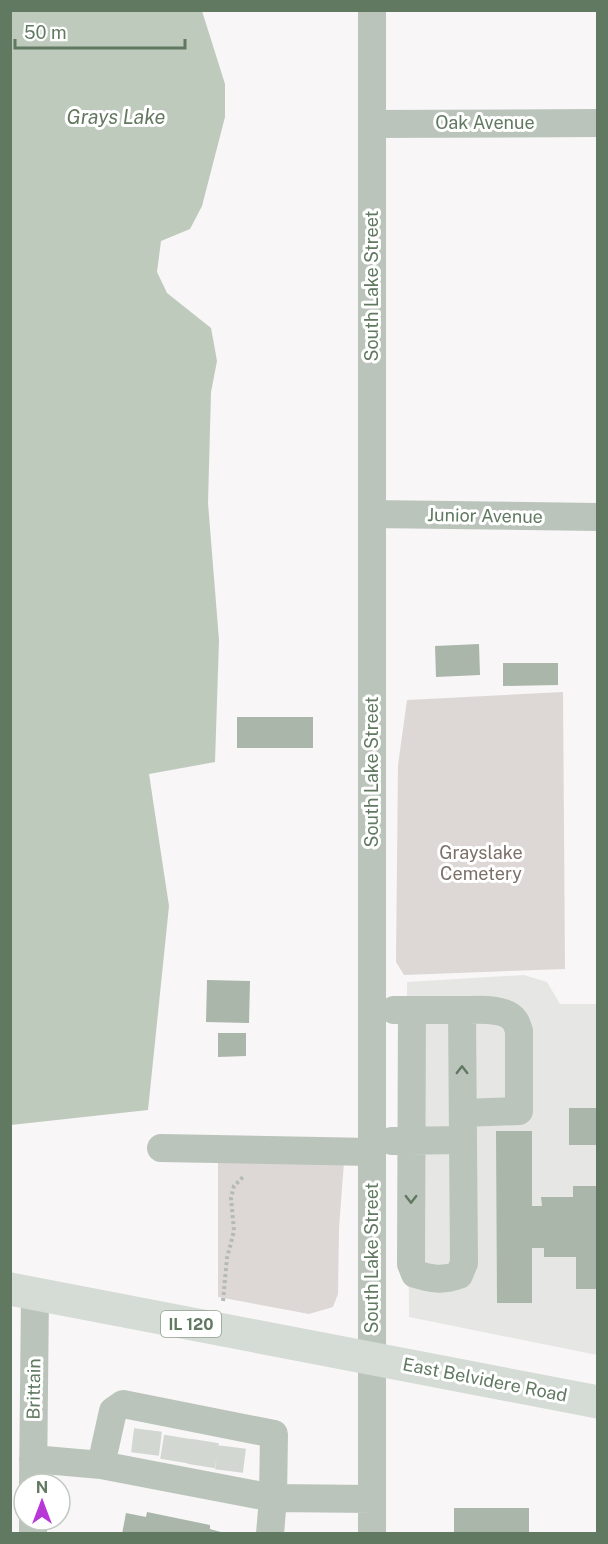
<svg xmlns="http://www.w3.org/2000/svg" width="608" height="1544" font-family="'Public Sans',sans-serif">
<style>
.built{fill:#e6e7e5}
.green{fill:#ddd8d6}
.water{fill:#becabc}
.building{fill:#aab6a9}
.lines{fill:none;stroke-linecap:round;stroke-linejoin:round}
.minor-tunnel{stroke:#d2d7d2;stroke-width:28;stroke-dasharray:28 14;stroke-linecap:butt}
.path{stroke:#b4bbb4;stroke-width:4;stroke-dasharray:3 3;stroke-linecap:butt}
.minor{stroke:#bbc4bb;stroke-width:28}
.major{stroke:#d5dbd5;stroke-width:33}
.oneway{stroke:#617961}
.labels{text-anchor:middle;stroke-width:6;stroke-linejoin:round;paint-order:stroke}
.shield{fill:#fff;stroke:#90a190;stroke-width:1.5}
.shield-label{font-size:16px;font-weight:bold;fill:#617961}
.street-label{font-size:18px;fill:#617961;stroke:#fff}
.park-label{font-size:18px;fill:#7d7068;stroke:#fff}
.water-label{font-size:20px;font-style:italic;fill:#647960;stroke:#fff}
</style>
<rect width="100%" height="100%" fill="#f8f6f7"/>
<path class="built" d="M524,975L547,982L560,1004H597V1355L409,1317L407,982Z"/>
<path class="green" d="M563,692L565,969L404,975L396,962L398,765L407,700Z
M218,1162H344L339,1228L338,1294L333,1307L309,1314L218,1297Z"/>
<path class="water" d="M10,11H202L225,84V117L202,206L190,229L161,241L157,272L167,293L211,328L217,361L211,392L208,503L219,640L215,762L149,774L169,906L148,1110L11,1125Z"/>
<path class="building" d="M479,644L480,675L436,677L435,646Z
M503,663H558V685L503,686Z
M237,717H313V748H237Z
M207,980L250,981L249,1023L206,1022Z
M218,1033H246V1056L218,1057Z
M569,1108H598V1145H569Z
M496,1131H532V1206H542L541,1197H573V1186H598V1289H576V1257H544V1248H532V1303H497Z
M454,1508H529V1534H454Z
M147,1512L210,1525V1529L228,1534H122L126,1513L146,1517Z"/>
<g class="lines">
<path class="minor-tunnel" d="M145,1454L148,1430
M174,1461L178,1437
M201,1466L205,1441
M229,1471L232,1447"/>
<path class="path" d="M223,1301L227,1258L234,1231L231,1198L234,1186L244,1176"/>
<path class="minor" d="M372,10V1534
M372,124L598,123
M372,514L598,517
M412,1010L411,1264L415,1274C431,1279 443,1281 459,1275L464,1263L463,1140
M462,1010C477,1010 506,1007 515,1021C517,1024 518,1028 519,1031V1111L463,1113
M392,1141L463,1140L462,1010H394
M161,1148L372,1152
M33,1459L101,1465L273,1498L372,1499
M101,1465L113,1411L123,1404L274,1434L273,1498L270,1534
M33,1484L35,1294
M33,1534V1520"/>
<path class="major" d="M10,1289L598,1402"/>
</g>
<defs><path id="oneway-chevron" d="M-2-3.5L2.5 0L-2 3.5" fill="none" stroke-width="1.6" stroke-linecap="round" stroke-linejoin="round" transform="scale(1.5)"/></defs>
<g class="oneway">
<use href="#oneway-chevron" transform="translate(462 1070) rotate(-90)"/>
<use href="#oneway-chevron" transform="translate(411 1199) rotate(90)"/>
</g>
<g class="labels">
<rect class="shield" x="161" y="1311" width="60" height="26" rx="4.5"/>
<g class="shield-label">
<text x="191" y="1330">IL 120</text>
</g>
<g class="street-label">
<text x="485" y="129">Oak Avenue</text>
<text transform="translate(372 286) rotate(-90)" y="6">South Lake Street</text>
<text transform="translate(485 516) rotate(1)" y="6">Junior Avenue</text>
<text transform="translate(372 772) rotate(-90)" y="6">South Lake Street</text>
<text transform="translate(372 1258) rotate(-90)" y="6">South Lake Street</text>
<text transform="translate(485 1380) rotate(11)" y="6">East Belvidere Road</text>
<text transform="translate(34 1389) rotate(-89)" y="6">Brittain</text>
</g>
<g class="park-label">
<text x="481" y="859">Grayslake<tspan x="481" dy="21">Cemetery</tspan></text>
</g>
<g class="water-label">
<text x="116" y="124">Grays Lake</text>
</g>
</g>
<rect width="608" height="1544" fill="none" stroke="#617961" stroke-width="24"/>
<g transform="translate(42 1502)"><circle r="28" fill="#ffffff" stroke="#c0c9c0" stroke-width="1.5"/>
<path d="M0-4.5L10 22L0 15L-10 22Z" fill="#b837d7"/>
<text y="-9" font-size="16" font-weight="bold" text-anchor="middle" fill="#617961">N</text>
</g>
<path d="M15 39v9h170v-9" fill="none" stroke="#617961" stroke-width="3"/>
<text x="24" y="39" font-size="18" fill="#617961" stroke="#ffffff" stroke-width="4.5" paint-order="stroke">50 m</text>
</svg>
